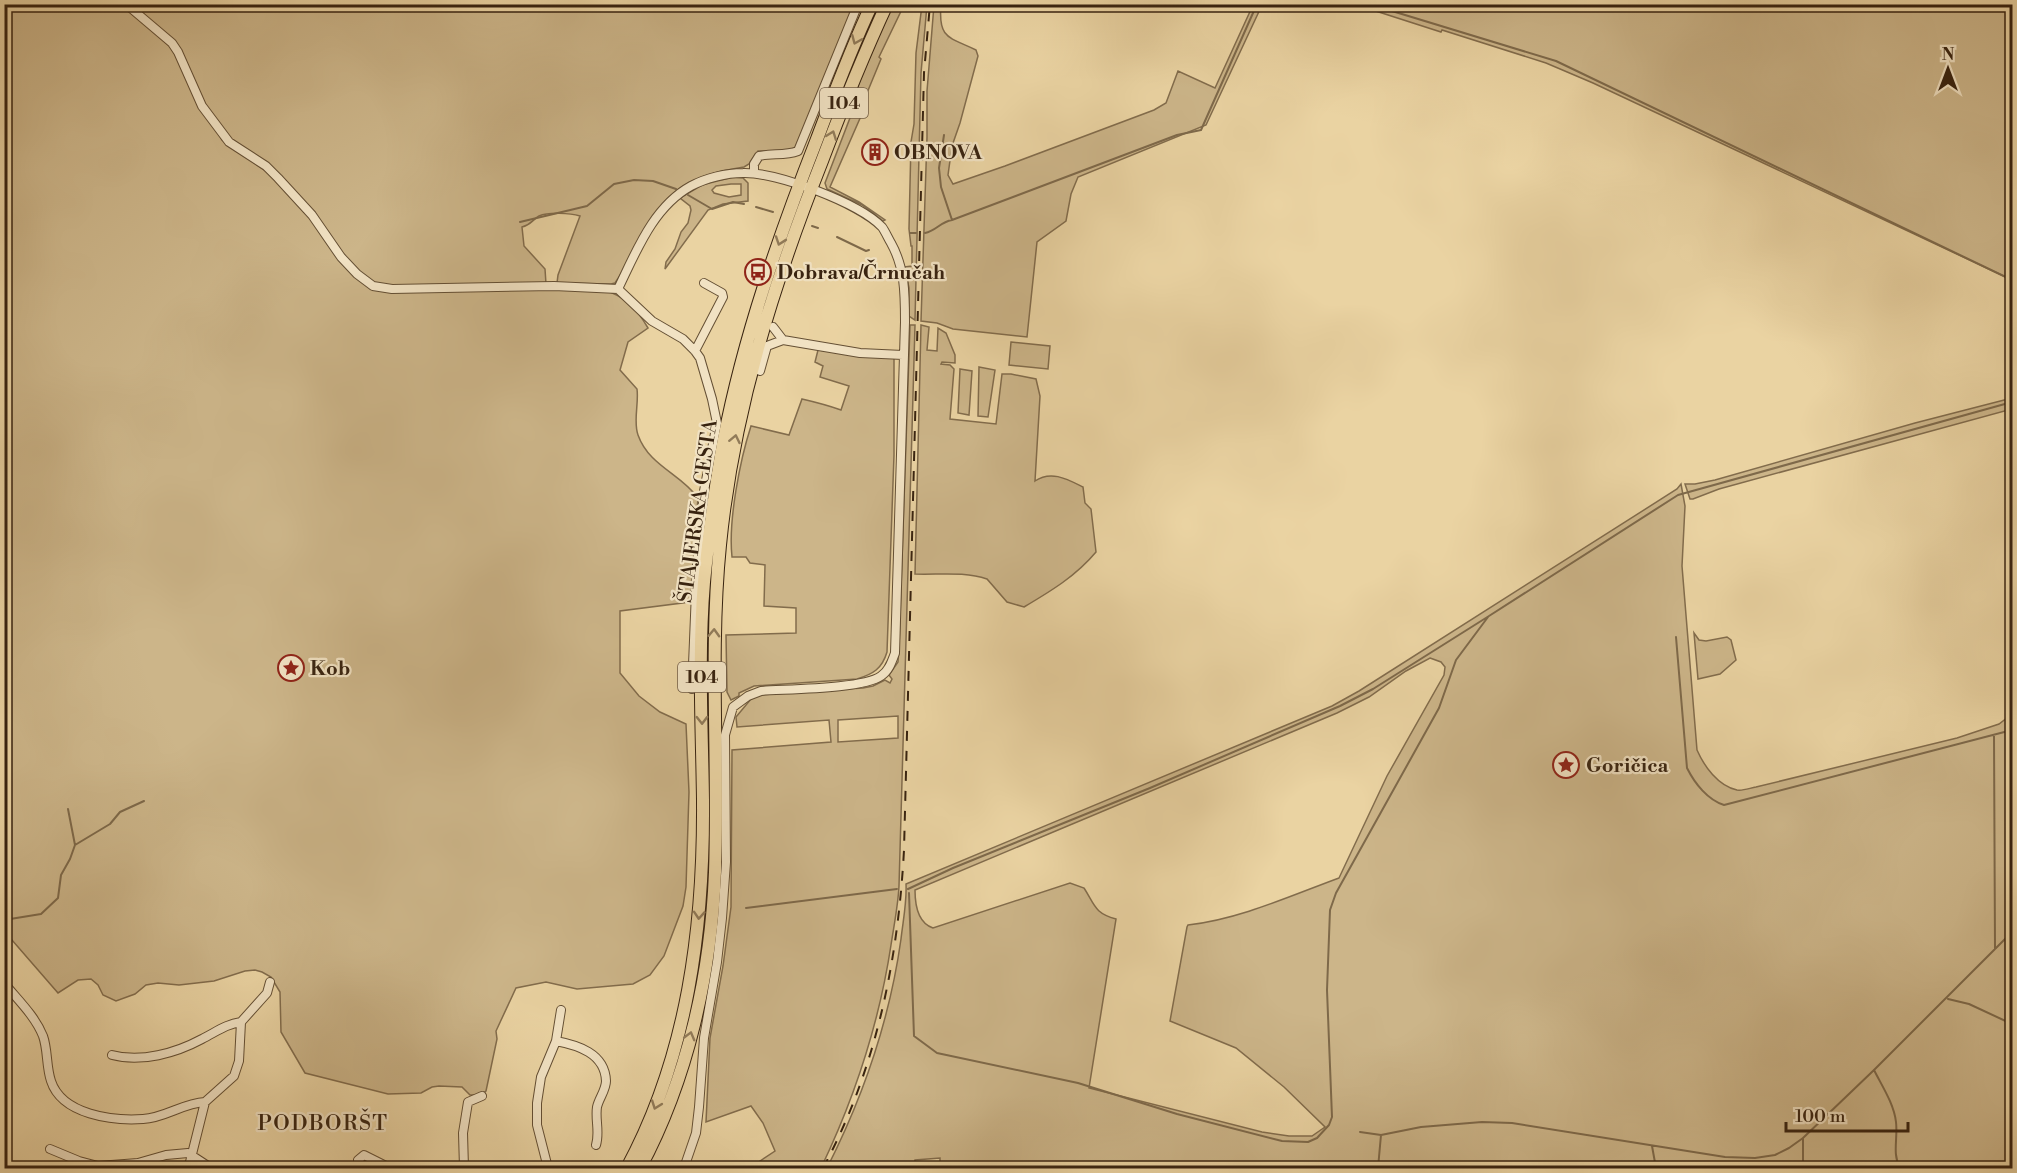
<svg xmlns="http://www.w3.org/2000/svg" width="2017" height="1173" font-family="'Libre Bodoni',serif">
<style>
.green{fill:#ccb589;stroke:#826c4c;stroke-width:1.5;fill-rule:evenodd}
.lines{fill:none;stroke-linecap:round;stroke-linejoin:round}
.stream{stroke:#7e694a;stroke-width:2}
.street-casing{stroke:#644f34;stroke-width:10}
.primary-casing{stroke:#382310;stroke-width:14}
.street{stroke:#f1e2c3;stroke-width:8}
.primary{stroke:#ead3a2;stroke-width:12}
.rail{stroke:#382310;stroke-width:2;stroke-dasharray:10 10;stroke-linecap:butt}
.oneway{stroke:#917b59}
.labels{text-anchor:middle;stroke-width:4.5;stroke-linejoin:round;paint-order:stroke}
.shield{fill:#f1e2c3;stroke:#705c46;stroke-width:1.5}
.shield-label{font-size:18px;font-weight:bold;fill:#382310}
.poi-label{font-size:20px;font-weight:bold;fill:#382310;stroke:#f1e2c3;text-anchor:start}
.street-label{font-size:20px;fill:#382310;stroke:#f1e2c3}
.neighbourhood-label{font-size:21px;letter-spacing:1.5px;fill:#382310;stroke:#f1e2c3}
</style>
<rect width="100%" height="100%" fill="#ead3a2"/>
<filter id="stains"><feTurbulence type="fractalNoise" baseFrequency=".00333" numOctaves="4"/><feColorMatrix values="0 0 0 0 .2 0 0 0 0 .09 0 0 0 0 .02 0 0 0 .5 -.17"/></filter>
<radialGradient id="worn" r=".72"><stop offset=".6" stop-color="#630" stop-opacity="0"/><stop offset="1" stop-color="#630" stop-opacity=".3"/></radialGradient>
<path class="green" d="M4,5H123L174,50L222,140L267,172L296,201L357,277L371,289L388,292L462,289L603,290C624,295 637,309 648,328L628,342L620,370L637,389C639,404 633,421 638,435C649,466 681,474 698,498L690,602L620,611V673L639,696L660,712L686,724L689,792L686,887L683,906L664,956L650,975L633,984L577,989L546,982L516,988L496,1031L497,1039L486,1091L480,1095H470L462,1087L439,1086L432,1087L421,1093L388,1094L305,1073L281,1032L280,992L271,977L262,972L255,970L245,971L214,981L179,985L158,983L146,985L135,994L116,1001L103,995L98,985L91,979L78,980L58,993L5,932Z
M130,5H855L795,148L783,151H758L749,164L744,167C690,175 667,189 640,237C632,252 625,269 615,283L611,284L557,283L558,275L580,216C570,213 548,212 539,216C532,220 531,225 522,227L524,246L545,269L546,284L376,285L359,272L347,259L292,190L233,142L203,103L181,51Z
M892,5H904L879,57L881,59L867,93L861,116L830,187L859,202L885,220L883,221L862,205L827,189L825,183L858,97L856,96L859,82Z
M922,5H927L921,73L915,320L909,316V288L905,267L912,266V246H911L909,229L911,142L914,124L916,53Z
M934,5H941C938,39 949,37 976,50L978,56L960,123L952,146L948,175L953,184L1005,166L1154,110L1166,103L1178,71L1215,88L1253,5H1262L1206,125L1078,177L1071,194L1066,221L1037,242L1027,337L953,329L937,323L921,321L927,137V91Z
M1357,5H2012V280L1593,83L1546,63L1442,30L1441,32Z
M733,177L743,178L748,183V201L723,204L708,210L665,269L666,262L675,249L681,232L688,223L691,210L690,206L680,198L702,185ZM731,184H741V195L729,197L714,193L712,190L716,186Z
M910,325H915L899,886C898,906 894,925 891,945C879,1024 855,1097 821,1168H733L734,1165L751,1167L775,1151L763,1123L751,1106L706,1122L710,1038L723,966L731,907L732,750L831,742L829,720L737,727L736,717L751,699L759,695L863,688L873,686L885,680L890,683L892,679L889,675L898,662L899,648ZM898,716V738L838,742V720Z
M921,325L929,327L927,350L937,351L938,328L946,333L955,355V363L942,362L941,364L950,365L954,369L950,419L996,424L1002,374H1011L1036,379L1040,396L1035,481C1051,470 1067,479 1083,487L1085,503L1091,509L1096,552C1076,576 1051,591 1024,607L1007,602L987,579C964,571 938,575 915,574Z
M1011,342L1050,346L1048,369L1009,365Z
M818,350L894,358V455L887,652C882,669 873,674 857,679L754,686L739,693V696L731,700L727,692L726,635L796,633V608L764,606L765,565L750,563L746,557H732C728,521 740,460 751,426L789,435L802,399C815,402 827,405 841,410L849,386L820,377L823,366L815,362Z
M979,367L995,370L988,417L978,416Z
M960,369L972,371L969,415L958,413Z
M2012,398V409L1719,489L1693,499H1690L1685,484H1695L1715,480L1915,423Z
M1681,484L1685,506L1682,566L1697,750C1704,766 1718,786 1737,790C1743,791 1750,788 1756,787L1957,738L1999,724L2012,714V1168H940V1158L915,1160L914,1168H827C863,1097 890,1018 901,939C903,921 907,902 906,884L1332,706L1359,691L1677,489ZM1430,658L1441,662L1445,667L1444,675L1387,776L1339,878C1290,896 1240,919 1188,925L1187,927L1170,1021L1236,1048L1284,1087L1325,1127L1312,1136H1289L1262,1132L1089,1088L1116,919C1094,913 1095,905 1084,888L1070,883L933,928C918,923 915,904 915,890L1337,713L1369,697L1406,671Z
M1694,633L1699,640L1706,641L1727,637L1731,640L1736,660L1720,674L1698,679Z"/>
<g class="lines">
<path class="stream" d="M1369,4L1556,61L2012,280
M944,135L939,168L941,187L952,220
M688,195L712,209L733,202L744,204
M756,207L773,212
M520,222L587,206L614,184L634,180L653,181L676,189
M812,226L818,228
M910,233H916
M925,233C936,231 940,222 952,220L1177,135L1201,130L1257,4
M837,237L866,251L869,250
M1676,637L1687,768C1695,784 1708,800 1724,805L2012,730
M1994,736L1995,949
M68,809L75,845
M908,889L953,868L1150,788L1340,706L1373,689L1489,616L1678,495L2012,402
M909,893L914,1036L937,1053L1078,1083L1177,1114L1282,1141L1308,1142L1317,1138L1329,1125L1332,1117L1327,990L1330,910L1336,893L1439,708L1456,660L1488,617
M746,908L897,889
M4,920L41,914L58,898L61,875L70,859L75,845L110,824L120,812L144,801
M1948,999L1969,1004L2012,1024
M1874,1070C1882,1086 1894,1104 1896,1122C1898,1138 1892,1154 1900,1168
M1360,1132L1381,1135L1421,1127L1482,1122L1512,1123L1725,1157L1755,1158L1775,1155L1789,1148L1803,1138L1874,1070L2012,932
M1652,1146L1656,1168
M1378,1168L1381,1135
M1803,1168V1138"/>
<defs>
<path id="street" d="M126,4L172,43L178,52L202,106L229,142L266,166L278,178L312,215L341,257L357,274L373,286L392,289L554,286L618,289
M754,173V164L759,156C772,153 785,156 798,151L858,4
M773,327L783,340L860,353L903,355
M695,351L723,297L722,293L704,283
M760,371L767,346L783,340
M4,983C18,1000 35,1016 43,1036C48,1050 46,1066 51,1081C62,1115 113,1121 143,1119C165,1118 183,1103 205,1102
M556,1041C577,1045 605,1053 606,1081C606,1090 599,1098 597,1107C595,1120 600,1132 596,1145
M112,1055C141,1063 176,1053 202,1039C216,1032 226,1024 241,1022L267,993L270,982
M50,1149L79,1161L98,1166L138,1163L166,1155L188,1153L211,1168
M186,1168L190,1162L205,1102L234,1076L239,1061L241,1022
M361,1168L358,1160L364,1155L390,1168
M464,1168L463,1133L468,1102L482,1096
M548,1168L537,1125V1103L541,1077L556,1041L561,1010
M684,1168L696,1133L699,1107L704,1038L717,962L722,918L726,862L725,735L733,707L748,696L761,691C787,689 863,689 881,676C889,671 892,661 895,653L905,322C905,294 905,268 891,243C888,238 885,231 882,227C859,203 777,172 743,173C726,173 706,178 691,186C653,207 636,252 618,289L652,321L683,339L695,351L700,358L712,399L717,423L704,491L697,567L692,689"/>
<path id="primary" d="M627,1168C688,1055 704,927 703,800C702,728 698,654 704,582C709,534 715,486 724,439C744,336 779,236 817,139C834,94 851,48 872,4
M640,1168C688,1078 711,974 715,872C719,763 709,654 720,545C733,412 773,285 822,161C842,108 863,56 887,4"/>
</defs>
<use href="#street" class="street-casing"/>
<use href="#primary" class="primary-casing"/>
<use href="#street" class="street"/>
<use href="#primary" class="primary"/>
<path class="rail" d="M823,1168C876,1070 898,961 904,850L924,73L930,4"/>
</g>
<defs><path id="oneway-chevron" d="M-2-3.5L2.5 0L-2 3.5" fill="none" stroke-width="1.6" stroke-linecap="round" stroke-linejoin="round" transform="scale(1.5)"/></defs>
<g class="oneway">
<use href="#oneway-chevron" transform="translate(856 40) rotate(113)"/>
<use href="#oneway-chevron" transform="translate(832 135) rotate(-69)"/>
<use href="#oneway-chevron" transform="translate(780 241) rotate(109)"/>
<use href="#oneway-chevron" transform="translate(735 439) rotate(-78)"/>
<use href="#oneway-chevron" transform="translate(714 633) rotate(-88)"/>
<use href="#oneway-chevron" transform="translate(702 720) rotate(89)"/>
<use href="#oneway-chevron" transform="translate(699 915) rotate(94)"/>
<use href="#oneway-chevron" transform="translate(690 1036) rotate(-75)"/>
<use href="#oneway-chevron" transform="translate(656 1105) rotate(110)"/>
</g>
<defs>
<symbol id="building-ring" viewBox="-11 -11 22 22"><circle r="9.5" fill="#f1e2c3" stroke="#8f2418" stroke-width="1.5"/><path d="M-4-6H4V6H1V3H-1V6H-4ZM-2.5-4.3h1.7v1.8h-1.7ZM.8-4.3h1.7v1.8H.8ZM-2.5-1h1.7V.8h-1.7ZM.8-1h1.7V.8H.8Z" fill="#8f2418"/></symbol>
<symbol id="bus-ring" viewBox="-11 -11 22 22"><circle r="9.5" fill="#f1e2c3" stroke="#8f2418" stroke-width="1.5"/><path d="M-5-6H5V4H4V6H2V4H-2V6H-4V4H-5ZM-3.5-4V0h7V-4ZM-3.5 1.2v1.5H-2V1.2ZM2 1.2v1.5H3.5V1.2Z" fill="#8f2418"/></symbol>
<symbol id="sight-ring" viewBox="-11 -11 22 22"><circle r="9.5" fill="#f1e2c3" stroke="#8f2418" stroke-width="1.5"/><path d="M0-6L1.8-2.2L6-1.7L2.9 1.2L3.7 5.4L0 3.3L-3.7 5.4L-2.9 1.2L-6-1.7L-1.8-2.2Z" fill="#8f2418"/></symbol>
</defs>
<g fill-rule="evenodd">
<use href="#building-ring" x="860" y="137" width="30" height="30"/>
<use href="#bus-ring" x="743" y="257" width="30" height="30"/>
<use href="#sight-ring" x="276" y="653" width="30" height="30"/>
<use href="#sight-ring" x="1551" y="750" width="30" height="30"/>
</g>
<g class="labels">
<g class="shield">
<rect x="820" y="88" width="48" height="30" rx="4.5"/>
<rect x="678" y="662" width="48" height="30" rx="4.5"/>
</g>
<g class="shield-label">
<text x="844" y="109">104</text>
<text x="702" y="683">104</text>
</g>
<g class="poi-label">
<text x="894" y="159">OBNOVA</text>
<text x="777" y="279">Dobrava/Črnučah</text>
<text x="310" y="675">Kob</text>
<text x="1586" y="772">Goričica</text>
</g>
<g class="street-label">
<text transform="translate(697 511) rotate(-82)" y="7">ŠTAJERSKA CESTA</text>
</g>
<g class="neighbourhood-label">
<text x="323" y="1130">PODBORŠT</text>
</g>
</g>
<rect width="2017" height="1173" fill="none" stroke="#ead3a2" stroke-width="24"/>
<rect x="6" y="6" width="2005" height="1161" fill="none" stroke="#382310" stroke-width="3"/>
<rect x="12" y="12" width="1993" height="1149" fill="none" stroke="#382310" stroke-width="1.5"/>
<g transform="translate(1948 69)" stroke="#f1e2c3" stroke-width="4.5" paint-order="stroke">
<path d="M0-4.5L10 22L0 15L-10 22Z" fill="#382310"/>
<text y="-9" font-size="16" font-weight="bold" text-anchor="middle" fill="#382310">N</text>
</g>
<path d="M1786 1122v9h122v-9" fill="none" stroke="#382310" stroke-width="3"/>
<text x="1795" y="1122" font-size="18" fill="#382310" stroke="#f1e2c3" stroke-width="4.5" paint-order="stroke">100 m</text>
<rect width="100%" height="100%" filter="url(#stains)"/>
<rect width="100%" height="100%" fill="url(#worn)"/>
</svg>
